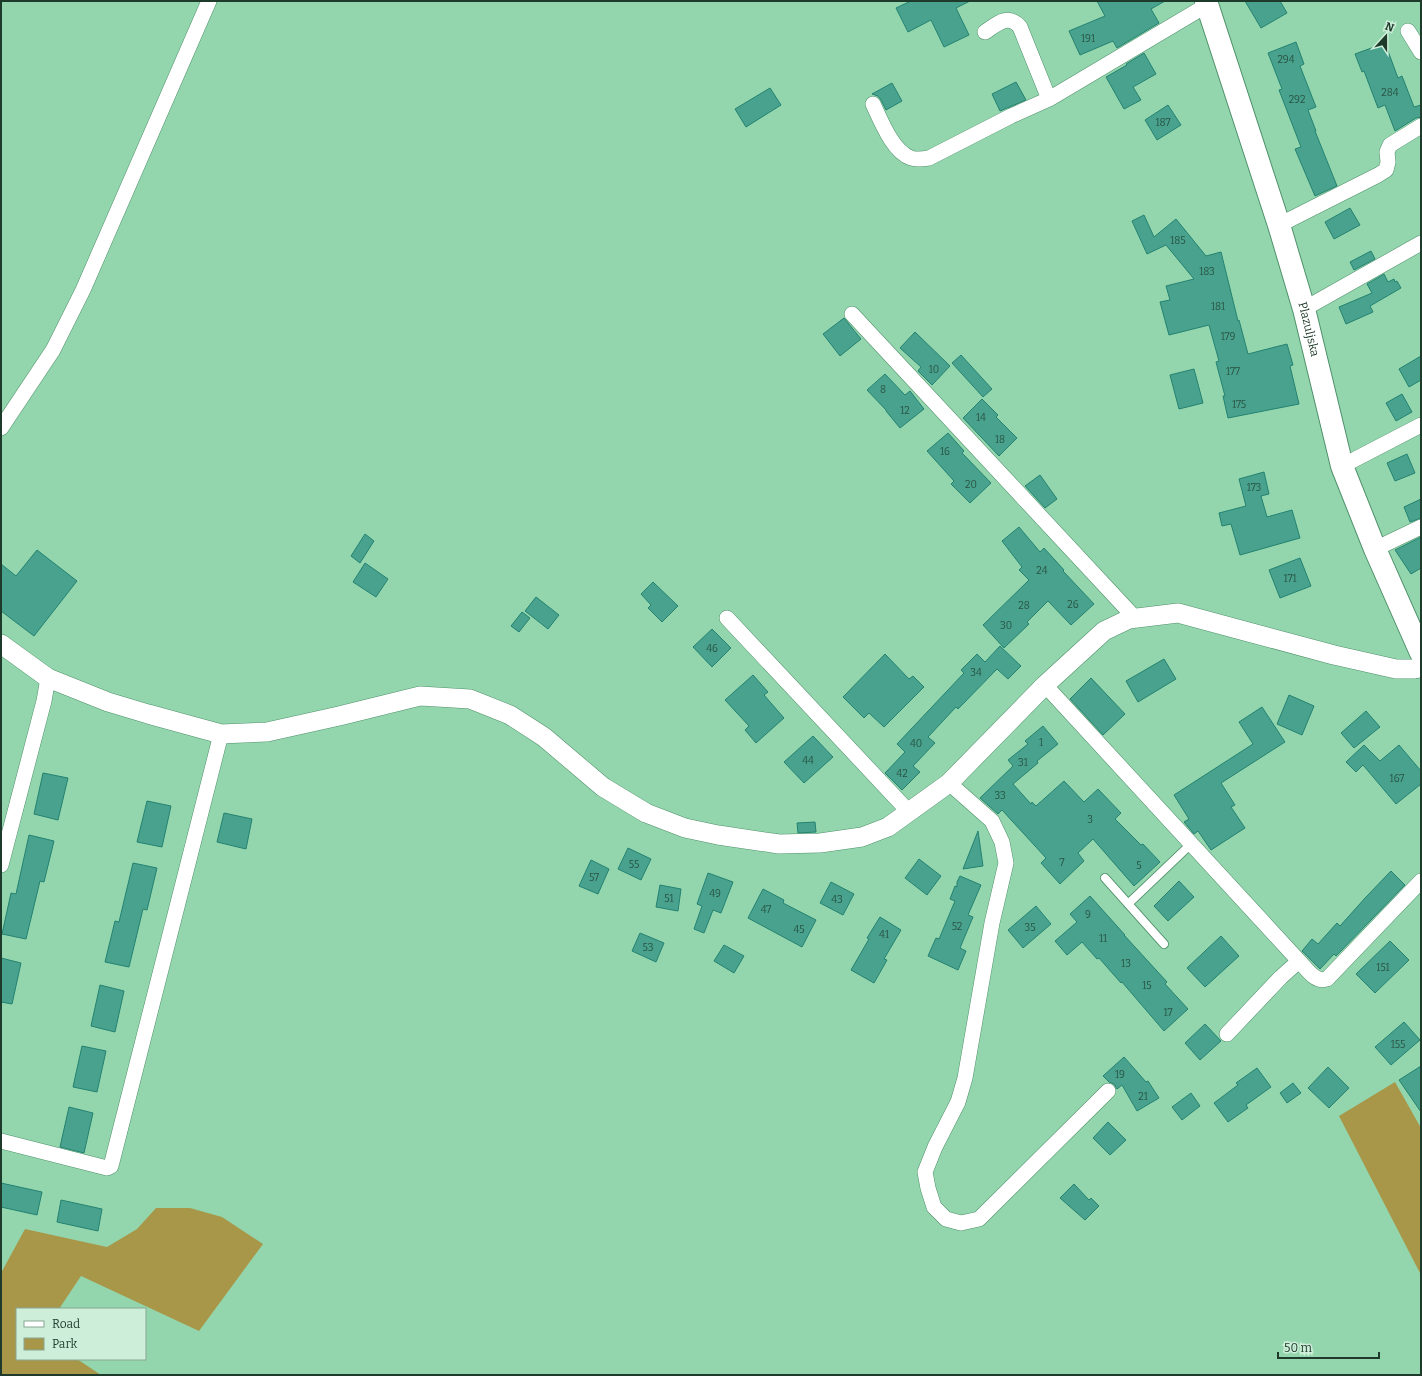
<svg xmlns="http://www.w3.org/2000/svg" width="1422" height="1376" font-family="Bitter,serif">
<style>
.green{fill:#a89749}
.building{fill:#49a28e;stroke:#238270}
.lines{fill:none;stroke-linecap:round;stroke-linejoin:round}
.service-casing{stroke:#4f916b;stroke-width:10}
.minor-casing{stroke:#4f916b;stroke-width:16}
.tertiary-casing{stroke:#4f916b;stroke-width:20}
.secondary-casing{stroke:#4f916b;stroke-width:24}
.service{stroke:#fff;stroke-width:8}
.minor{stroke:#fff;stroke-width:15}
.tertiary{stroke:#fff;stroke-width:19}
.secondary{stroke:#fff;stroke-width:22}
.labels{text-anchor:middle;stroke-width:3;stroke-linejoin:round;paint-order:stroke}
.number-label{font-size:10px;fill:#295443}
.street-label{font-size:12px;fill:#1e3a2a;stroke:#cdeed9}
</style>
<rect width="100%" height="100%" fill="#93d6ad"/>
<path class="green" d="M1395,1082L1421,1128V1275L1339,1116Z
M156,1208H190L222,1217L263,1244L199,1331L81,1276L59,1309H17V1359H77L101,1375H1V1273L25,1229L107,1247L137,1229Z"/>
<path class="building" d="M911,1H970L956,8L969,35L944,47L931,20L908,32L896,8Z
M1097,1H1165L1151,9L1159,23L1117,48L1113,41L1080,55L1069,31L1105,16Z
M1245,1H1280L1287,13L1261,28Z
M1296,42L1304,64L1300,66L1316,107L1308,110L1316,131H1315L1337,186L1315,196L1295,149L1301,147L1279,90L1282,89L1268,53Z
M1385,43L1398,78L1402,76L1414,107L1421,105V117L1416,118L1395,131L1385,105L1378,108L1364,71L1362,72L1355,54Z
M1144,53L1156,74L1133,87L1141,100L1124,109L1106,77L1127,65L1126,64Z
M1016,82L1026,100L1000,111L992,94Z
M892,83L902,101L886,110L881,100L878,96L872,94Z
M770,88L781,105L746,127L735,109Z
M1168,105L1181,125L1157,140L1145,120Z
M1350,208L1360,225L1334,239L1325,222Z
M1144,215L1154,237L1176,219L1206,256L1221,252L1238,321L1239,320L1248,354L1287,344L1293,365L1290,366L1299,404L1228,418L1223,396H1225L1216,362L1219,361L1209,325L1169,335L1160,302L1170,300L1166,286L1194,279L1166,245L1147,254L1132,221Z
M1371,251L1375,259L1354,270L1350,262Z
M1384,274L1388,282L1394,279L1395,282L1397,281L1401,288L1370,306L1373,312L1346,324L1339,307L1372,293L1367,284Z
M844,318L861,339L840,356L823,334Z
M915,332L950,366L932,385L918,371L921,367L900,348Z
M961,355L992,389L983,397L952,363Z
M1421,356V380L1409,387L1399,369Z
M1194,369L1203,403L1179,409L1170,375Z
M885,374L905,395L910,391L924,409L900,428L886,411V410L867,390Z
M1402,394L1412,412L1396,421L1386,403Z
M982,399L998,415L996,417L1017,438L999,456L963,418Z
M948,433L964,451L962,453L991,483L970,503L951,484L954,481L927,451Z
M1407,454L1415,473L1395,481L1387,463Z
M1264,472L1269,494L1261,496L1267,517L1292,510L1300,538L1240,555L1231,524L1222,526L1219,513L1246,506L1239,479Z
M1040,475L1057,499L1045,508L1025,486Z
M1421,499V518L1410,522L1404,507Z
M1019,527L1040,552L1044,548L1064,570L1063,571L1094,604L1071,625L1048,601L1027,622L1029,624L1004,648L983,625L1029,580L1019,570L1022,567L1002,541Z
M365,534L374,541L360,563L351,556Z
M1421,537V568L1411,574L1395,550Z
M37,550L77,581L34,636L1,611V564L16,576Z
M1300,558L1311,586L1280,598L1269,570Z
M365,563L388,579L376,597L353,582Z
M653,582L678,606L662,622L648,608L651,605L641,594Z
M536,597L559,615L548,629L525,611Z
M522,612L530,618L519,632L511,626Z
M712,629L731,648L712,667L693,647Z
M1000,646L1021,666L1008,679L997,669L958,709L956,707L928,737L935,743L913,766L920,772L902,790L885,773L905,752L897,744L964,673L961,670L977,654L985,662Z
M885,654L909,679L913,676L924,687L884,727L869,713L864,718L843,697Z
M1164,659L1176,679L1138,702L1126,681Z
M753,675L768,692L764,695L784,718L756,743L745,730L749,726L725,700Z
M1091,678L1125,714L1103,735L1070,699Z
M1289,695L1314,706L1302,735L1277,724Z
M1262,707L1285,742L1221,783L1235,805L1231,807L1245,828L1211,850L1198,831L1194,834L1184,822L1189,819L1174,795L1253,744L1239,722Z
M1366,711L1380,727L1354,748L1341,733Z
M1043,726L1058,744L1037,761L1038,763L1013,784L1031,804L1032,802L1036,806L1064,781L1084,802L1098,789L1121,813L1115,819L1141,845L1143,844L1160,862L1134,886L1093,839L1078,853L1084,861L1060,884L1041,863L1046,858L1002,810L998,814L980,798L1013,766L1008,760L1028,744L1025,741Z
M813,736L833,757L804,783L784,762Z
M1364,745L1380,761L1399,745L1421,771V784L1396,804L1363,765L1356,772L1346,762Z
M43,773L68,778L58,820L34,814Z
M147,801L171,806L162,847L137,842Z
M224,813L252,819L246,849L217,842Z
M815,822L816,832L798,833L797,823Z
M978,831L983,866L963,869Z
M29,835L54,841L44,882L40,881L26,939L2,934L11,893L16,894Z
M628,848L651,859L641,880L618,869Z
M919,859L941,876L927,895L905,878Z
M591,860L609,869L598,894L579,886Z
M133,863L157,868L147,910L143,909L129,967L105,962L115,921L119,922Z
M1391,871L1405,885L1336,956L1334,954L1320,969L1302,951L1312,939L1318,944L1337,923L1340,926L1366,897Z
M708,873L733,882L721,913L713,910L704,933L694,929L702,906L697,904Z
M960,876L981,885L968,915L973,917L960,948L966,951L958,970L928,956L936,938L939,939L955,901L950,899L955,886L957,887V882Z
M1179,881L1194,897L1168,921L1154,906Z
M831,882L854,894L843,915L820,903Z
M660,885L681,889L678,911L656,907Z
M763,889L784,900L783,903L816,920L802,947L748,918Z
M1090,896L1125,935H1124L1167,982L1165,984L1188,1009L1164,1031L1122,982L1121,983L1099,958L1097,959L1082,942L1067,955L1055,941L1077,922L1070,914Z
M1036,906L1051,924L1023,948L1008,930Z
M880,917L901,930L884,959L887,960L874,983L851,970L869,939L867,938Z
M640,933L664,943L656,962L632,951Z
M1221,936L1239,956L1205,987L1187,968Z
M1390,941L1409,960L1375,993L1356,974Z
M724,945L744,956L734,973L714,961Z
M1,958L21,963L12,1004L1,1002Z
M100,985L124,991L115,1032L91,1026Z
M1404,1022L1420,1040L1391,1065L1375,1047Z
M1205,1024L1221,1041L1200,1060L1185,1043Z
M82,1046L106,1051L97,1092L73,1087Z
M1124,1057L1146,1082L1148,1081L1159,1098L1137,1111L1122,1085L1117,1089L1114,1084L1109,1082L1103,1076Z
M1421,1066V1112L1399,1080Z
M1328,1067L1349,1088L1329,1108L1308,1088Z
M1257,1068L1271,1087L1246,1105L1248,1108L1228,1122L1214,1103L1238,1085L1236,1083Z
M1293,1083L1301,1093L1287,1103L1280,1093Z
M1191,1093L1200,1106L1182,1120L1172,1107Z
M69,1107L93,1113L84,1153L60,1147Z
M1108,1122L1126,1140L1110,1155L1093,1138Z
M1,1183L42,1192L37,1215L1,1207Z
M1074,1184L1089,1200L1091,1198L1099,1206L1085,1220L1060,1198Z
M61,1200L102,1209L98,1231L57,1222Z"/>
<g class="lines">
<defs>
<path id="service" d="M1105,878L1164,944
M1128,904L1191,844"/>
<path id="minor" d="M1408,31L1421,52
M985,32C997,24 1008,13 1020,27L1049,99
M873,104C881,121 893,152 911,158C917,160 923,159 929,158L1011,116L1049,99L1207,5
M1279,225L1378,175L1386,170L1388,162L1387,152L1390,145L1421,126
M1304,309L1421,243
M852,314L1136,619
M1,428L53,350L83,290L209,1
M1342,466L1421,425
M1375,549L1421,527
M727,618L910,813
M1045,685L1299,961
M949,783L992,821L1002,842L1006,863L992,923L965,1078L958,1102L935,1147L925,1172L928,1188L934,1207L946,1219L961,1223L979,1219L1108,1091
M1,865L44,701L48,678
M1227,1034L1281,977L1299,961C1307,969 1315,983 1327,979L1421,881
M1,1141L107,1168L111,1166L221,734"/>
<path id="tertiary" d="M1,644L48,678L108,702L148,714L221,734L267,732L339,716L420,696L470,699L510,715L544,737L603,787L646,813L685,828L718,835L779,844L820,843L862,837L888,827L949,783L1045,685L1104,631L1129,619L1178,613L1334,655L1396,669H1415L1421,667"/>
<g id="secondary">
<path id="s1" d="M1206,1L1279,225L1304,309L1342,466L1375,549L1421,653"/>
</g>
</defs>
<use href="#service" class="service-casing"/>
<use href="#minor" class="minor-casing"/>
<use href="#tertiary" class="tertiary-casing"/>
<use href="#secondary" class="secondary-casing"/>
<use href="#service" class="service"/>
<use href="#minor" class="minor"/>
<use href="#tertiary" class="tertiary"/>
<use href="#secondary" class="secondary"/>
</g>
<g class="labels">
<g class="number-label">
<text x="1088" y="42">191</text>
<text x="1286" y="63">294</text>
<text x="1390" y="96">284</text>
<text x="1297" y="103">292</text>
<text x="1163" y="126">187</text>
<text x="1178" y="244">185</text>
<text x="1207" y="275">183</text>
<text x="1218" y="310">181</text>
<text x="1228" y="340">179</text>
<text x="934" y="373">10</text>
<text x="1233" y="375">177</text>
<text x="883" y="393">8</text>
<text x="1239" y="408">175</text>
<text x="905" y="414">12</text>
<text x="981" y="421">14</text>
<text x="1000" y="443">18</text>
<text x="945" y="455">16</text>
<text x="971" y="488">20</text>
<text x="1254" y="491">173</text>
<text x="1042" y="574">24</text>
<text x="1290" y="582">171</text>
<text x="1073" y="608">26</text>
<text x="1024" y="609">28</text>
<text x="1006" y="629">30</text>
<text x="712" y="652">46</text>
<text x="976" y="676">34</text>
<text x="1041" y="746">1</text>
<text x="916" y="747">40</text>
<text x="808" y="764">44</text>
<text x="1023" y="766">31</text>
<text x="902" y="777">42</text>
<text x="1397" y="782">167</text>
<text x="1000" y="799">33</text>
<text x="1090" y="823">3</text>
<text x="1062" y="866">7</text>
<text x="634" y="868">55</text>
<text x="1139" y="869">5</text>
<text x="594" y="881">57</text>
<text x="715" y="897">49</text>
<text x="669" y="902">51</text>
<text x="837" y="903">43</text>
<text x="766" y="913">47</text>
<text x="1088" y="918">9</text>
<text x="957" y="930">52</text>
<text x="1030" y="931">35</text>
<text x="799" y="933">45</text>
<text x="884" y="938">41</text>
<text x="1103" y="942">11</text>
<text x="648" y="951">53</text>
<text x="1126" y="967">13</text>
<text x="1383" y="971">151</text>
<text x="1147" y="989">15</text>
<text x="1168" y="1016">17</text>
<text x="1398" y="1048">155</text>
<text x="1120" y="1078">19</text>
<text x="1143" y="1100">21</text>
</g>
<g class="street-label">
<text dy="4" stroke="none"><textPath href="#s1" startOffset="344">Plazuljska</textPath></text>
</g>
</g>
<rect width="1422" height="1376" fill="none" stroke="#1e3a2a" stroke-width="4"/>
<rect x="16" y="1308" width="130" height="52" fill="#cdeed9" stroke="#87a693"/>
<rect x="24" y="1321" width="20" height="6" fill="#ffffff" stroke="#87a693"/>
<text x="52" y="1328" font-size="12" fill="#1e3a2a">Road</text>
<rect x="24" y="1338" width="20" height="12" fill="#a89749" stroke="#87a693"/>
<text x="52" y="1348" font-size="12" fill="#1e3a2a">Park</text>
<g transform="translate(1386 36) rotate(21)" stroke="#cdeed9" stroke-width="3" paint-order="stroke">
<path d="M0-3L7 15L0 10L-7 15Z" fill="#1e3a2a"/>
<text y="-6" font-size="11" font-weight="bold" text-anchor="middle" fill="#1e3a2a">N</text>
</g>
<path d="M1278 1352v6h101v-6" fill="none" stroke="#1e3a2a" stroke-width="2"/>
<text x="1284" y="1352" font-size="12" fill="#1e3a2a" stroke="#cdeed9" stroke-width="3" paint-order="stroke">50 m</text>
</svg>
